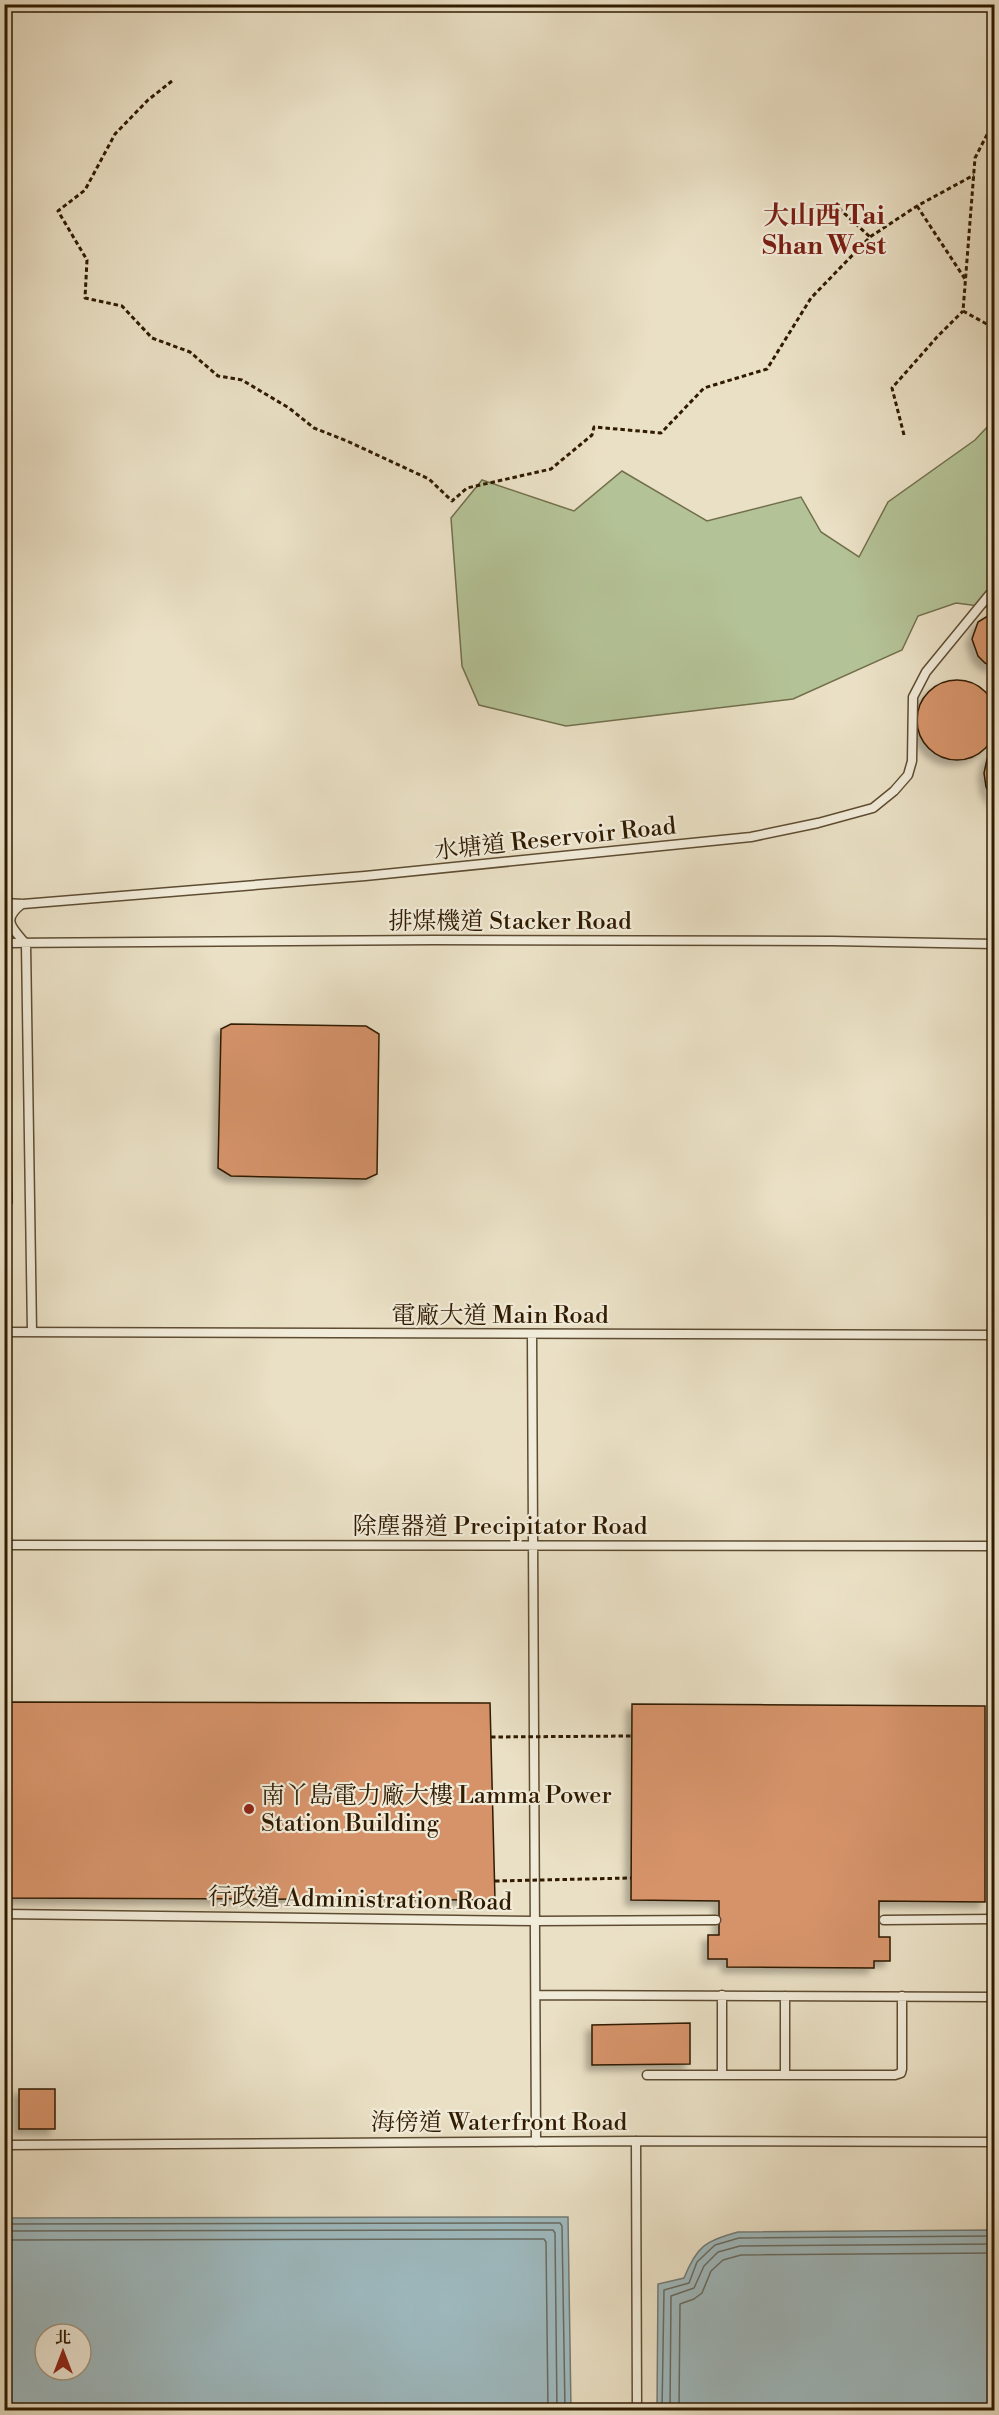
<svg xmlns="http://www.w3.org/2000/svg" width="999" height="2415" font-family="'Libre Bodoni','Noto Serif TC',serif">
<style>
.green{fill:#b4c397;stroke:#726f4c;stroke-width:1.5}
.water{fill:#9ebac0;stroke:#727a73;stroke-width:1.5;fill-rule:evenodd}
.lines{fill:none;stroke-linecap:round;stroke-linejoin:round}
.shore{stroke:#676a60;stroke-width:1.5}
.building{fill:#d6936a;stroke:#301b00;stroke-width:1.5;filter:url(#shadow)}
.lane-casing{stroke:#5e4c31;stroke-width:11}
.path{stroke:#301b00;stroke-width:3;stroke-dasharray:4.5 3;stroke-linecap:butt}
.lane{stroke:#f1ebd9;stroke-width:8}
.path-bridge{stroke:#301b00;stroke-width:3;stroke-dasharray:4.5 3;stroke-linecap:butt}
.poi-dot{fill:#8f2418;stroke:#f1ebd9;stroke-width:2}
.labels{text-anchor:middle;stroke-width:4.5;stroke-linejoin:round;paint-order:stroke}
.street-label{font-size:24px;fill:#301b00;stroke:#f1ebd9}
.poi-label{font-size:24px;fill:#301b00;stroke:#f1ebd9;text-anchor:start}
.neighbourhood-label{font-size:26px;font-weight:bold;fill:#7a1f14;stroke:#f1ebd9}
</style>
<defs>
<filter id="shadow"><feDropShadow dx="-5.5" dy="5.5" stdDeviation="3" flood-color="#0004"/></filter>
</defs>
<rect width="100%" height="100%" fill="#eae0c5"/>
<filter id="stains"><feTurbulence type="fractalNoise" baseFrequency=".00333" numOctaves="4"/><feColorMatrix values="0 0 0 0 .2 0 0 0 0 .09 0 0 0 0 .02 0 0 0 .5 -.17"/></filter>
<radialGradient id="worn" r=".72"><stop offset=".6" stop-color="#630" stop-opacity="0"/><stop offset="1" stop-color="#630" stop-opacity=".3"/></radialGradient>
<path class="green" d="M992,422L994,423V608L956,603L918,616L902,650L793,699L566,726L479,705L462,666L451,518L482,480L574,511L622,471L707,521L801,497L821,532L859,557L888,502L975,440Z"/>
<path class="water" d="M568,2217L571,2410H5V2218ZM45,2334H81V2370H45Z
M994,2230V2410H657L658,2284L684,2278C697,2246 705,2241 738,2232Z"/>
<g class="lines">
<path class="shore" d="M4,2224L560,2223L562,2226L565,2410
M4,2231L553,2230L555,2233L557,2410
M4,2240L544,2239L546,2242L548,2410
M662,2410L664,2290L689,2283L697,2262L715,2245L739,2238L994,2236
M670,2410L671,2296L694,2288L704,2266L718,2252L740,2246L994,2244
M679,2410L680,2304L694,2299L702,2293L711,2271L723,2260L741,2255L994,2253"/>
</g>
<path class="building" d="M994,612V667L985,663L978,656L972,639L978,622Z
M917 720a40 40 0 1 1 80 0a40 40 0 1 1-80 0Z
M994,748V802L986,787L984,773L987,759Z
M231,1024L366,1026L379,1034L377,1174L366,1179L231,1176L218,1168L221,1029Z
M4,1130H11L12,1203H4Z
M4,1702L490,1703L495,1900L4,1898Z
M632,1704L985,1706V1902L879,1901V1937H890V1961H874V1968L727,1967V1959H708V1935H719V1901L631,1900Z
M690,2023V2064L592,2065V2025Z
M19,2089H55V2129H19Z"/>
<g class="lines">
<defs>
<path id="lane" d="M4,903L23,904L365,876L751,837L818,823L873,808L894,791L908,775L912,761L913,697L926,672L994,589
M22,904C1,920 12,928 26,944L32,1332
M4,943L434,940L832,941L994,944
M4,1332L994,1335
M532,1335L536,2142
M4,1545L994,1546
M4,1914L536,1921L716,1920
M884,1920L994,1919
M536,1995L994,1997
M785,1996V2075
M647,2075H895L901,2073L902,2069V1996
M722,2075V1995
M636,2141L637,2410
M4,2145L636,2141L994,2142"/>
</defs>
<use href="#lane" class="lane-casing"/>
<path class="path" d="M987,4L992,14
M994,10L992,14L994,18
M172,81L148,100L115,134L85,190L58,211L87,260L85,298L122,306L152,338L190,352L218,376L242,380L289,408L314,428L347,441L429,479L452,501L467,488L551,469L592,435L594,427L661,433L704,388L767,369L811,298L870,237L917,206L974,175
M994,121L975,158L963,311L994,328
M833,203L870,237
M917,206L965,279
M904,435L892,388L937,337L963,311
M994,440V439"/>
<use href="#lane" class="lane"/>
<path class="path-bridge" d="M491,1737L632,1736
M495,1881L631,1878"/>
</g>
<circle class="poi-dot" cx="249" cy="1809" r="6"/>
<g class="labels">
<g class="street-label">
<text transform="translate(555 838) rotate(-6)" y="8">水塘道 Reservoir Road</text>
<text x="510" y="929">排煤機道 Stacker Road</text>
<text x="500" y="1323">電廠大道 Main Road</text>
<text x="500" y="1534">除塵器道 Precipitator Road</text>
<text transform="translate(360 1899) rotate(1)" y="8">行政道 Administration Road</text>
<text x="499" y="2130">海傍道 Waterfront Road</text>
</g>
<g class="poi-label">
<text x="261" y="1803">南丫島電力廠大樓 Lamma Power<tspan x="261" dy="28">Station Building</tspan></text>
</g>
<g class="neighbourhood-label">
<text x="824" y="224">大山西 Tai<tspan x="824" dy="30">Shan West</tspan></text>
</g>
</g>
<rect width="999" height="2415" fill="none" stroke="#eae0c5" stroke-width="24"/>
<rect x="6" y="6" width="987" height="2403" fill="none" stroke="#301b00" stroke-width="3"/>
<rect x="12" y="12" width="975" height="2391" fill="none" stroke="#301b00" stroke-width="1.5"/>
<g transform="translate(63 2352)"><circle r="28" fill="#f1ebd9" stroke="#a49882" stroke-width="1.5"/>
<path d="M0-4.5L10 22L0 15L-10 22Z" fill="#8f2418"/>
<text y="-9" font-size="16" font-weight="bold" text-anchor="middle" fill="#301b00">北</text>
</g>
<rect width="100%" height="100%" filter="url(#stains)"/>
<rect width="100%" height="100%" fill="url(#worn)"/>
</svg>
